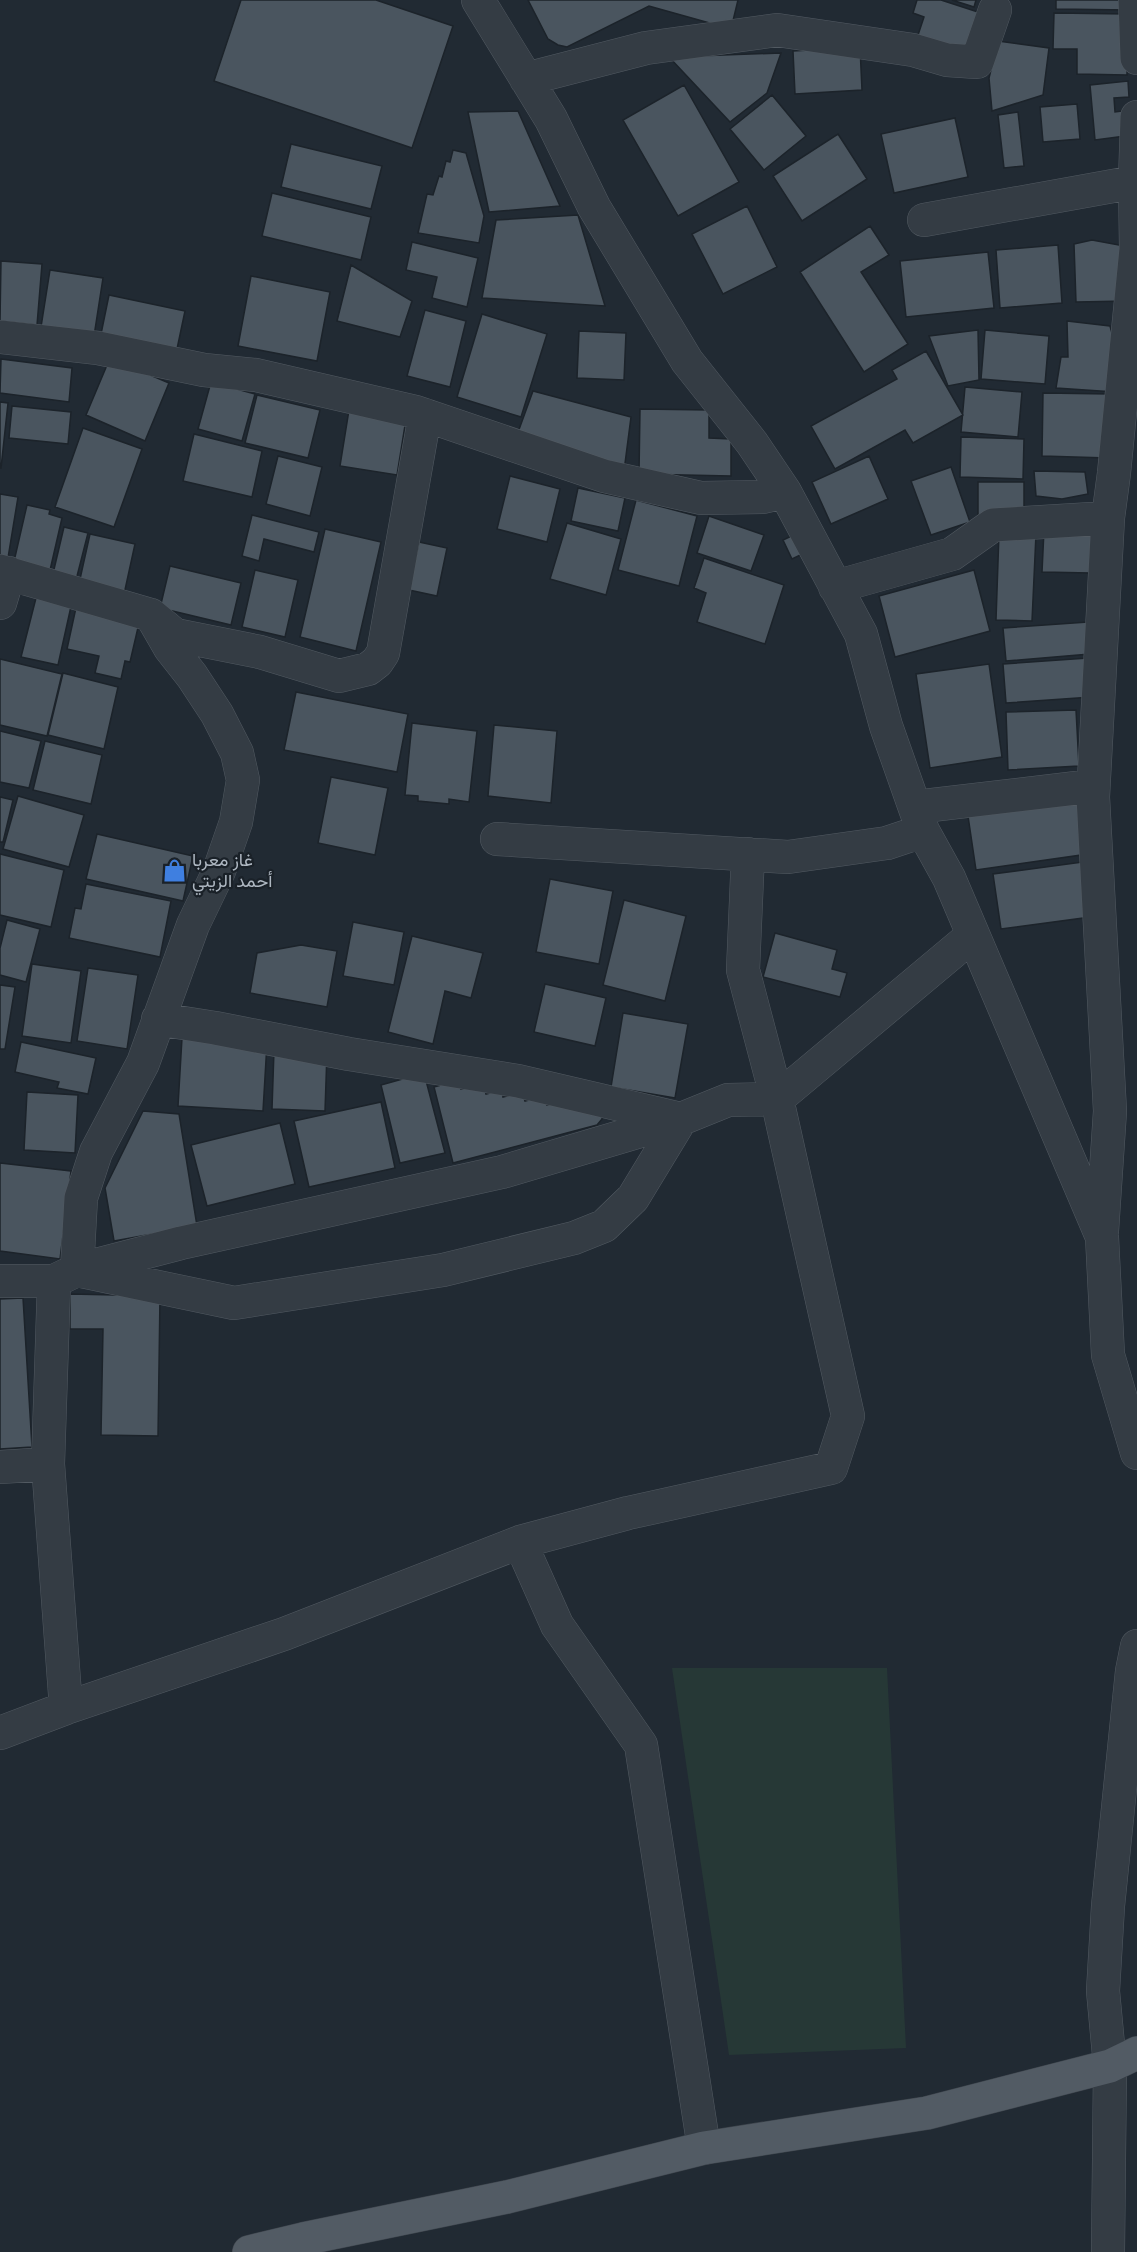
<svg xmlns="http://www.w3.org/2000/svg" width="1137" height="2252" font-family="'IBM Plex Sans',Vazirmatn,sans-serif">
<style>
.green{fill:#263836}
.building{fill:#4a555f;stroke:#1c232a;stroke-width:1.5}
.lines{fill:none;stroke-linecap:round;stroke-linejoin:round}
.minor-casing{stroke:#525a62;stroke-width:34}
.major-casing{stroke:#3e454d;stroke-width:34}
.minor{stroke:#343c44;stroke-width:33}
.major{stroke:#525b64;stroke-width:33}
.labels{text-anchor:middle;stroke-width:4.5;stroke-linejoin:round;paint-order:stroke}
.poi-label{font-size:18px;fill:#aeb7c1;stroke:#1a2128;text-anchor:start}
</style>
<rect width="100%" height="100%" fill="#212a33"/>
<path class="green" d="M672,1668H887L906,2048L729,2055Z"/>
<path class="building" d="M241,0H376L453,26L412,148L214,81Z
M528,0H738L731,29L649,6L567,47L558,45L548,39Z
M917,0H941L981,13L965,61L915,44L924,17L913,13Z
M952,0H976L974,7Z
M1056,0H1131V10L1056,9Z
M1054,13L1128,14L1127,75L1077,74V49H1053Z
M998,41L1049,48L1043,95L992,111L989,78Z
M860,47L862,90L795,94L793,51Z
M781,53L767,93L730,122L669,57Z
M1128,81L1129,97L1114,98L1115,112L1130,110L1133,135L1095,140L1090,85Z
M684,85L739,182L678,216L623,120Z
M772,95L806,136L764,170L730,129Z
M1077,104L1080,139L1043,142L1040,107Z
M518,111L560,206L489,212L468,112Z
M1018,112L1024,166L1004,168L998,115Z
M955,118L968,177L894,193L881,134Z
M838,134L867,179L802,221L773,176Z
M291,144L382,166L371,209L281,187Z
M453,150L466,153L484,216L479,243L418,233L427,194L433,195L439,176L442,177L446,161L450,162Z
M272,193L371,217L361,260L262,236Z
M747,206L777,267L723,294L692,234Z
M578,215L605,306L482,298L496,220Z
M870,226L889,255L861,272L908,344L864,372L800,272Z
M1092,240L1130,247L1127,301L1076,302L1074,244Z
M412,242L478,258L467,307L432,298L437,277L406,270Z
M1058,245L1062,303L1000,308L996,250Z
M988,252L994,308L906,317L900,261Z
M1,261L42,264L37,325L0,321Z
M351,265L412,301L400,337L337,321Z
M50,270L103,278L94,336L41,327Z
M251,276L330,292L317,361L238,346Z
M109,295L185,311L177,349L101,334Z
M425,310L466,321L450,387L407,376Z
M482,314L547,334L521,417L457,397Z
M1067,321L1110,326L1118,356L1115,392L1056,388L1061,357H1068Z
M978,330L979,380L948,386L929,336Z
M985,330L1049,336L1045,384L981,379Z
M579,331L626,333L624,380L577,378Z
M926,351L963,415L913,443L905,430L835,469L811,426L897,379L892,370Z
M110,358L169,383L145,441L86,415Z
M1,359L72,368L69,402L0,393Z
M211,382L255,394L242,441L198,429Z
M965,387L1022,392L1018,437L961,432Z
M533,391L631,417L624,471L517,435Z
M1043,393L1110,394L1108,458L1042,456Z
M257,395L320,410L308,458L245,443Z
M0,402L8,403L1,468H0Z
M12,406L71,412L68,444L9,438Z
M640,409L709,410V438L731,439V476L639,474Z
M349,410L406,419L397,475L340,466Z
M83,428L142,449L114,527L55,507Z
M194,434L262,451L252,497L183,481Z
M961,437L1024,439L1023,479L960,477Z
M278,456L322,467L310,516L266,504Z
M869,456L888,499L831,524L812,482Z
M951,467L970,522L931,535L911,481Z
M1034,471L1085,472L1088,494L1062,499L1036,496Z
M510,476L560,489L547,542L497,529Z
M978,482H1024V517L978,516Z
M578,488L625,498L618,531L571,521Z
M0,494L18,497L7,564L0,563Z
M636,500L697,516L679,586L618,570Z
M27,505L50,510L49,514L62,518L48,579L12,570Z
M252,515L319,532L314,552L264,539L259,561L242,556Z
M709,516L764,535L751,571L697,553Z
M567,523L621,539L606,595L550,579Z
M64,527L88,533L74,588L51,582Z
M325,529L381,542L356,651L300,637Z
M804,530L813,549L792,559L783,540Z
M1044,530L1093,531L1091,573L1042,572Z
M999,533L1036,534L1032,621L996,620Z
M90,534L135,544L123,599L78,588Z
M419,542L447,548L437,596L409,590Z
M704,558L784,585L765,644L697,622L706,593L694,588Z
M170,566L241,583L231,625L160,608Z
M255,570L298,580L285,637L242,627Z
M974,570L990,631L895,657L879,596Z
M37,594L72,602L58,665L21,657Z
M77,603L140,619L130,662L125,661L121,679L95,673L99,656L67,649Z
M1088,622L1090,654L1006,661L1003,628Z
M1088,658L1092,697L1006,703L1003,664Z
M0,659L62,674L47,736L0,725Z
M989,664L1002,757L930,768L916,674Z
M63,673L118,687L104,749L48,735Z
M296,692L408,714L397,772L284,750Z
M1076,710L1079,766L1008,770L1006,712Z
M412,723L477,731L469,802L449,799V804L418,801V796L405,795Z
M494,725L557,731L551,803L488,796Z
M0,731L41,741L29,788L0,782Z
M45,741L102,755L91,804L33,790Z
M331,777L388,788L375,855L318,843Z
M18,796L84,815L69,867L3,849Z
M0,797L13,800L3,842H0Z
M1080,800L1088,854L976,870L968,816Z
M97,834L193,856L183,901L86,879Z
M0,854L64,870L51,927L0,915Z
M1090,861L1098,916L1001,929L993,874Z
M550,879L613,891L599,964L536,952Z
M86,884L171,901L160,957L69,938L75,908L81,909Z
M624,900L686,916L665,1001L603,985Z
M7,920L40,929L26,982L0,975V948Z
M353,922L404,932L394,985L343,976Z
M775,933L837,950L832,969L847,973L840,997L763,977Z
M412,936L483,953L471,998L445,991L433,1044L388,1032Z
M301,945L337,951L327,1007L250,993L257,953Z
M32,964L81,971L71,1043L22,1036Z
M88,968L138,975L127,1049L77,1041Z
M545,984L606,998L595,1046L534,1032Z
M0,985L15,987L5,1049H0Z
M623,1013L688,1024L675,1098L611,1087Z
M182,1038L267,1043L263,1111L178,1106Z
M21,1042L96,1058L88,1094L57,1088L59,1082L15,1072Z
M274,1050L327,1052L325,1111L272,1109Z
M424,1073L445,1153L400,1163L381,1085Z
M459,1080L461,1089L483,1084L486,1094L502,1090L503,1097L522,1092L525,1101L544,1096L547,1105L567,1100L602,1117V1119L597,1125L453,1163L434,1087Z
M27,1092L78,1095L75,1153L24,1150Z
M381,1102L395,1168L309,1187L294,1121Z
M143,1111L179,1114L197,1226L114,1241L105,1188Z
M280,1123L295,1184L207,1206L191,1145Z
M0,1163L71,1171L60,1259L0,1251Z
M70,1294L160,1296L158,1436L101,1435L103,1329H70Z
M23,1298L32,1447L0,1449V1299Z"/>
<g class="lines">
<defs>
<path id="minor" d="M478,0L551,119L594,207L687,361L752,443L785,492L861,634L886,726L923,831L949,878L1102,1237L1108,1355L1137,1453
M1135,0L1137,58
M526,79L646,48L777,30L913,50L947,60L977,62L995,10
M924,220L1135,182
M0,337L98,348L204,370L256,375L416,412L604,476L701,498L763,497L785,492
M0,571L151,615L175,635L260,652L339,676L368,669L377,662L383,653L425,415
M835,587L952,554L993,525L1108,518
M0,603L9,573
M151,615L170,648L192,676L217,714L237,753L243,780L236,822L219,871L193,925L143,1063L96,1152L81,1198L77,1270L234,1303L443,1270L574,1238L604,1226L633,1198L681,1119L728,1100L777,1099L973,935
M915,807L1093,786
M497,839L788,857L887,843L923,831
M1102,1231L1110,1111L1093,797L1108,518L1114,473L1136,249L1135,182L1137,117
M0,1281H54L48,1464L66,1708
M54,1281L77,1270L181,1243L502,1172L681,1119L518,1081L349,1054L215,1028L158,1019
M0,1467L48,1464
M520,1542L557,1625L641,1745L704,2148
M0,1733L66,1708L284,1634L520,1542L628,1513L831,1468L848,1416L777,1099L743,970L748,854
M1108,2252L1110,2066L1103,1991L1108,1906L1132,1671L1137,1646"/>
<path id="major" d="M249,2252L303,2239L507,2197L704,2148L927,2113L1110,2066L1137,2053"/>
</defs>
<use href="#minor" class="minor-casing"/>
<use href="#major" class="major-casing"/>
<use href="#minor" class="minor"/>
<use href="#major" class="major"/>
</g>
<defs>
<symbol id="shop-bare" viewBox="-9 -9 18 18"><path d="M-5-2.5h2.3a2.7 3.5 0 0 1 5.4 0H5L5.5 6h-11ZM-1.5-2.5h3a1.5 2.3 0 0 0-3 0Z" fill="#3f7fe0" stroke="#1a2128" stroke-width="2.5" paint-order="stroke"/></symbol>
</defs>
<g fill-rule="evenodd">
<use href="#shop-bare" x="158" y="854" width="33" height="33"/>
</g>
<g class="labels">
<g class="poi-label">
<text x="192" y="866">غاز معربا<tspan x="192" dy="21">أحمد الزيتي</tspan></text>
</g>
</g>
</svg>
